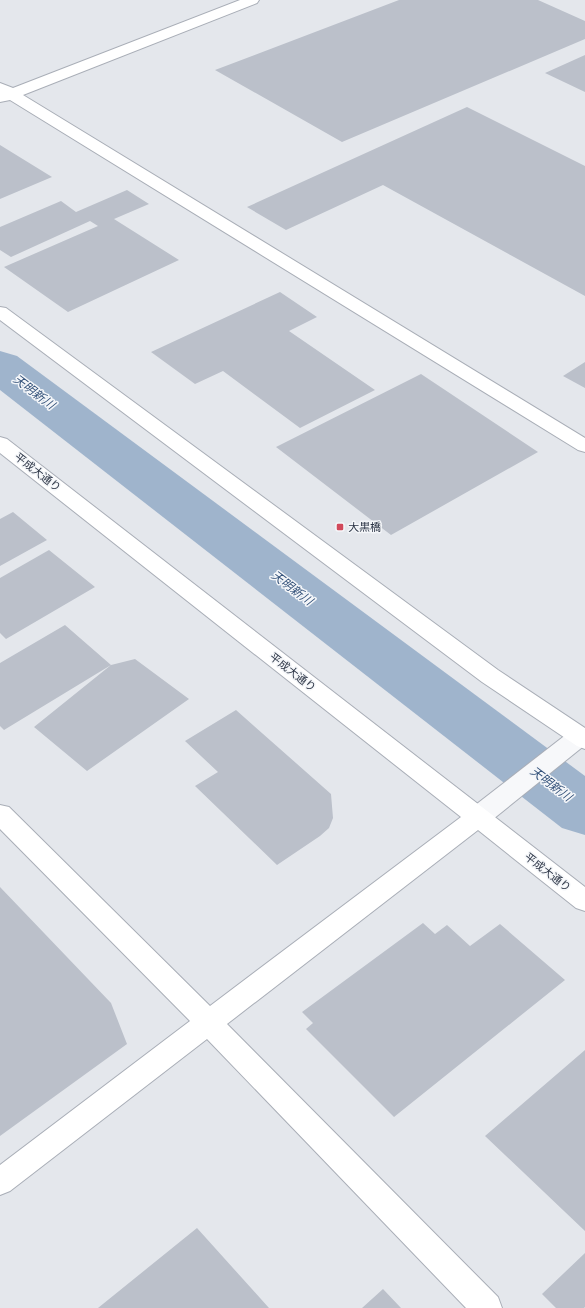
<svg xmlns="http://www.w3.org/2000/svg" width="585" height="1308" font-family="Ubuntu,'Noto Sans JP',sans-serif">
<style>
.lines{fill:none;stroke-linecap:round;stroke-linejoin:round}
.river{fill:#9fb4cc;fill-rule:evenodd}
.building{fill:#bbc0ca}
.street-casing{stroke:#a9aeb7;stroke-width:2}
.secondary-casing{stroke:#a9aeb7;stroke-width:2}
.street{fill:#f7f8fa;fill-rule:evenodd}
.secondary{fill:#fff;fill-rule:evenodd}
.poi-dot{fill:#d1495b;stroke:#f4f6f9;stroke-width:1.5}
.labels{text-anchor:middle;stroke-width:3;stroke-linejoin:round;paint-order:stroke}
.street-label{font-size:11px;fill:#2b3445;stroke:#f4f6f9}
.poi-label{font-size:11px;fill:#2b3445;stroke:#f4f6f9;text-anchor:start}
.water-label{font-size:12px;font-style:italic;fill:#34527a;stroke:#f4f6f9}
</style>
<rect width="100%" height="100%" fill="#e4e7ec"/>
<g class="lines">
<path class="river" d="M0,351L17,356L585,776V835L562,828L0,390Z"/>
</g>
<path class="building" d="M399,0H538L585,21V39L342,142L215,70Z
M585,55V92L545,73Z
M467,107L585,166V296L383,185L286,230L247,207Z
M0,145L52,177L0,199Z
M127,190L149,204L114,219L179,260L68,312L4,267L98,226L90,221L11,257L0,250V227L61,201L76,212Z
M280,292L317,317L289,331L375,390L300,428L223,371L195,384L151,352Z
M585,362V388L563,376Z
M421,374L538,452L391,535L276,447Z
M13,512L47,540L0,566V519Z
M49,550L95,587L6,639L0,633V578Z
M65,625L111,665L135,659L189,699L87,771L34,727L111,665L4,730L0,726V663Z
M236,710L331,794L333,818L329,828L320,836L277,865L195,786L218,772L185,741Z
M0,887L111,1003L127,1044L0,1136Z
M423,923L435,934L447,925L470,946L500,924L565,980L394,1117L306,1029L313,1023L302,1012Z
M585,1050V1231L485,1136Z
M197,1228L269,1308H98Z
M585,1253V1307L584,1308H556L542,1294Z
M383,1289L401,1308H362Z"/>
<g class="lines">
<defs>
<path id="street" d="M580,727L585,729V745L487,824L478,826L469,824L466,817L469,810L572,730Z"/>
<path id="secondary" d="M240,0H259L257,3L23,95L585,438V452L578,450L10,100L0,102V83L13,88Z
M0,307L6,308L498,670L585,728V749L577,746L482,682L0,320Z
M0,437L7,439L585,887V911L576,908L478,830L227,1024L498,1297L502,1308H466L207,1039L10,1191L0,1195V1165L190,1021L0,829V805L9,807L210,1006L461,817L0,453Z"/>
</defs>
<use href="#street" class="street-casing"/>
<use href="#secondary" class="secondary-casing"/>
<use href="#street" class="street"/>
<use href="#secondary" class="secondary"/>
</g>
<rect class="poi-dot" x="336" y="523" width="8" height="8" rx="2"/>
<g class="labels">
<g class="street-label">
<text transform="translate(38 472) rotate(38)" y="4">平成大通り</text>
<text transform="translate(293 672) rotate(38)" y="4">平成大通り</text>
<text transform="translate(548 872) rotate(38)" y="4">平成大通り</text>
</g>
<g class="poi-label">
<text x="348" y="531">大黒橋</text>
</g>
<g class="water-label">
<text transform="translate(34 392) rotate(37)" y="4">天明新川</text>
<text transform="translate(292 588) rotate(37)" y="4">天明新川</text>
<text transform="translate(551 784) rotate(37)" y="4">天明新川</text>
</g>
</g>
</svg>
